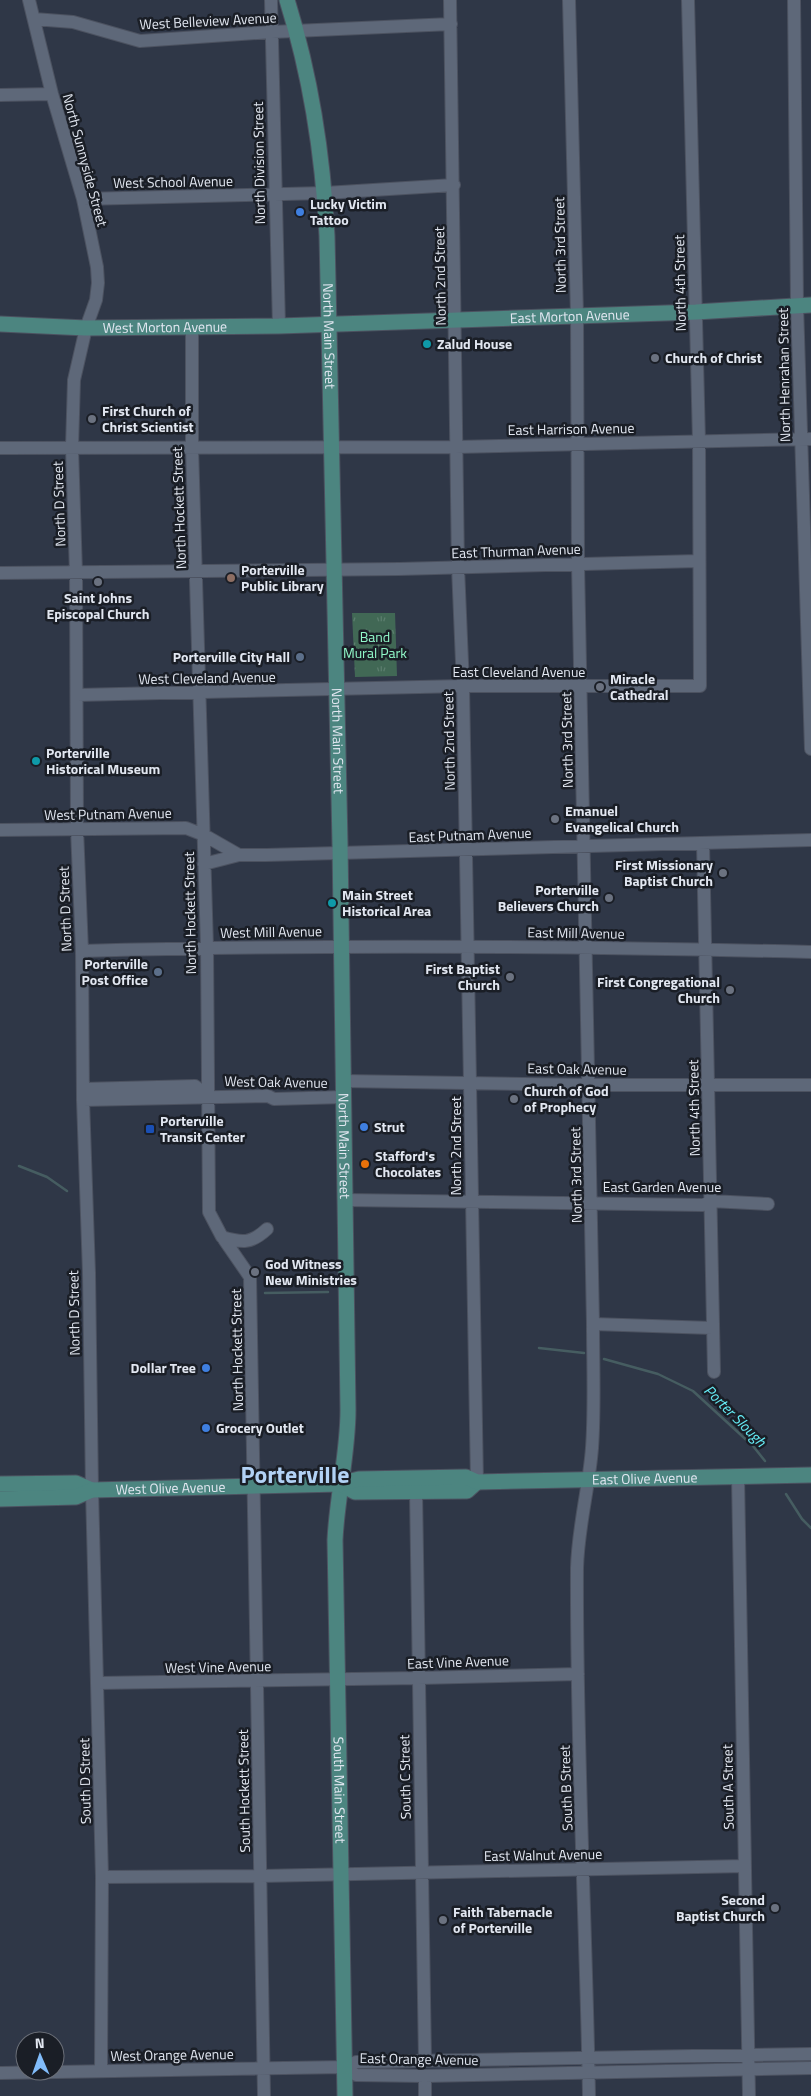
<svg xmlns="http://www.w3.org/2000/svg" width="811" height="2096" font-family="'Titillium Web',sans-serif">
<style>
.park{fill:url(#park-tufts)}
.lines{fill:none;stroke-linecap:round;stroke-linejoin:round}
.stream{stroke:#465d61;stroke-width:2.5}
.minor-casing{stroke:#4c5260;stroke-width:14}
.major-casing{stroke:#4c5260;stroke-width:17}
.minor{stroke:#5e6879;stroke-width:12}
.major{stroke:#4c8580;stroke-width:15}
.shop-dot{fill:#3f7fe0;stroke:#1a1e26;stroke-width:2}
.culture-dot{fill:#0f9aa8;stroke:#1a1e26;stroke-width:2}
.worship-dot{fill:#6b7280;stroke:#1a1e26;stroke-width:2}
.education-dot{fill:#8d6e63;stroke:#1a1e26;stroke-width:2}
.service-dot{fill:#5c6f8a;stroke:#1a1e26;stroke-width:2}
.transit-dot{fill:#1a4fb4;stroke:#1a1e26;stroke-width:2}
.food-dot{fill:#e8710a;stroke:#1a1e26;stroke-width:2}
.labels{text-anchor:middle;stroke-width:5;stroke-linejoin:round;paint-order:stroke}
.street-label{font-size:14px;fill:#e2e7f1;stroke:#1a1e26}
.poi-label{font-size:14px;font-weight:bold;fill:#e2e7f1;stroke:#1a1e26;text-anchor:start}
.park-label{font-size:14px;fill:#92faca;stroke:#1a1e26}
.water-label{font-size:15px;font-style:italic;fill:#66eff8;stroke:#1a1e26}
.town-label{font-size:24px;font-weight:bold;fill:#b2d2f5;stroke:#1a1e26}
</style>
<defs>
<pattern id="park-tufts" width="24" height="20" patternUnits="userSpaceOnUse" patternTransform="scale(1.25)"><rect width="24" height="20" fill="#416855"/><path d="M3 7l-1-3M5 7V3M7 7l1-3M15 17l-1-3M17 17v-4M19 17l1-3" fill="none" stroke="#5c7e6e"/></pattern>
</defs>
<rect width="100%" height="100%" fill="#2f3747"/>
<path class="park" d="M352,613H395L397,676L355,677Z"/>
<g class="lines">
<path class="stream" d="M19,1166L47,1177L67,1191
M265,1293L328,1292
M539,1348L584,1353
M604,1359L658,1374L693,1391L753,1446L765,1461
M786,1494L802,1519L811,1528"/>
<defs>
<path id="minor" d="M29,0L52,94L83,199L97,267L98,283L96,300L86,328L74,380L72,448L76,573L77,829L82,951L83,1100L89,1273L92,1490L102,1877L101,2071
M271,0L279,326
M450,0L458,567L463,686L477,1482
M569,0L577,315L578,564L593,1324C593,1365 595,1407 592,1448C589,1488 578,1527 577,1568C576,1744 586,1920 589,2096
M794,0L797,305L811,749
M34,19L73,22L140,41L272,32L451,24
M0,95L52,94
M83,199L325,193L454,185
M192,327V447L207,947L209,1212L221,1235L250,1277L264,2096
M0,448L456,447L811,439
M0,573L399,569L698,561
M77,695L463,686H700L699,441L688,0
M0,830L186,828L204,835L239,855H266L811,840
M703,843L714,1372
M204,864L239,855
M82,951C325,944 568,946 811,952
M344,1081L589,1085H811
M83,1089L195,1086L208,1096
M83,1100L268,1096L274,1099L344,1097
M346,1200L703,1205L711,1201L768,1204
M222,1237C242,1243 251,1244 267,1229
M593,1324L712,1328
M738,1477L749,2096
M416,1492L425,2061
M98,1683L419,1678L578,1674
M102,1877L261,1876L745,1866
M345,2067L356,2075L425,2076L811,2068
M0,2073L345,2067L356,2062L811,2054
M425,2076V2096"/>
<g id="major">
<path id="s1" d="M287,0C311,77 323,155 327,236L340,844L348,1410C348,1454 337,1496 335,1540L345,2096"/>
<path id="s2" d="M0,324L86,328L279,326L696,312L811,305"/>
<path d="M0,1484L76,1483L92,1490"/>
<path d="M340,1484L355,1492L467,1491L477,1482"/>
<path id="s3" d="M0,1499L76,1497L92,1490L340,1484L359,1479L466,1477L477,1482L811,1475"/>
</g>
</defs>
<use href="#minor" class="minor-casing"/>
<use href="#major" class="major-casing"/>
<use href="#minor" class="minor"/>
<use href="#major" class="major"/>
</g>
<g class="shop-dot">
<circle cx="300" cy="212" r="5"/>
<circle cx="364" cy="1127" r="5"/>
<circle cx="206" cy="1368" r="5"/>
<circle cx="206" cy="1428" r="5"/>
</g>
<g class="culture-dot">
<circle cx="427" cy="344" r="5"/>
<circle cx="36" cy="761" r="5"/>
<circle cx="332" cy="903" r="5"/>
</g>
<g class="worship-dot">
<circle cx="655" cy="358" r="5"/>
<circle cx="92" cy="419" r="5"/>
<circle cx="98" cy="582" r="5"/>
<circle cx="600" cy="687" r="5"/>
<circle cx="555" cy="819" r="5"/>
<circle cx="723" cy="873" r="5"/>
<circle cx="609" cy="898" r="5"/>
<circle cx="510" cy="977" r="5"/>
<circle cx="730" cy="990" r="5"/>
<circle cx="514" cy="1099" r="5"/>
<circle cx="255" cy="1272" r="5"/>
<circle cx="775" cy="1908" r="5"/>
<circle cx="443" cy="1920" r="5"/>
</g>
<circle class="education-dot" cx="231" cy="578" r="5"/>
<g class="service-dot">
<circle cx="300" cy="657" r="5"/>
<circle cx="158" cy="972" r="5"/>
</g>
<rect class="transit-dot" x="145" y="1124" width="10" height="10" rx="2.5"/>
<circle class="food-dot" cx="365" cy="1164" r="5"/>
<g class="labels">
<g class="street-label">
<text transform="translate(208 21) rotate(-3)" y="5">West Belleview Avenue</text>
<text transform="translate(85 160) rotate(75)" y="5">North Sunnyside Street</text>
<text transform="translate(259 163) rotate(-91)" y="5">North Division Street</text>
<text transform="translate(173 182) rotate(-1)" y="5">West School Avenue</text>
<text transform="translate(560 245) rotate(-91)" y="5">North 3rd Street</text>
<text transform="translate(440 276) rotate(-91)" y="5">North 2nd Street</text>
<text transform="translate(680 283) rotate(-91)" y="5">North 4th Street</text>
<text dy="5" stroke="none"><textPath href="#s2" startOffset="570">East Morton Avenue</textPath></text>
<text dy="5" stroke="none"><textPath href="#s2" startOffset="165">West Morton Avenue</textPath></text>
<text dy="5" stroke="none"><textPath href="#s1" startOffset="340">North Main Street</textPath></text>
<text transform="translate(784 375) rotate(-91)" y="5">North Henrahan Street</text>
<text transform="translate(571 429) rotate(-1)" y="5">East Harrison Avenue</text>
<text transform="translate(59 504) rotate(-92)" y="5">North D Street</text>
<text transform="translate(179 508) rotate(-92)" y="5">North Hockett Street</text>
<text transform="translate(516 551) rotate(-2)" y="5">East Thurman Avenue</text>
<text x="519" y="677">East Cleveland Avenue</text>
<text transform="translate(207 678) rotate(-1)" y="5">West Cleveland Avenue</text>
<text dy="5" stroke="none"><textPath href="#s1" startOffset="745">North Main Street</textPath></text>
<text transform="translate(567 740) rotate(-91)" y="5">North 3rd Street</text>
<text transform="translate(449 741) rotate(-91)" y="5">North 2nd Street</text>
<text transform="translate(108 814) rotate(-1)" y="5">West Putnam Avenue</text>
<text transform="translate(470 835) rotate(-2)" y="5">East Putnam Avenue</text>
<text transform="translate(65 909) rotate(-92)" y="5">North D Street</text>
<text transform="translate(190 913) rotate(-91)" y="5">North Hockett Street</text>
<text transform="translate(271 932) rotate(-1)" y="5">West Mill Avenue</text>
<text transform="translate(576 933) rotate(1)" y="5">East Mill Avenue</text>
<text transform="translate(577 1069) rotate(1)" y="5">East Oak Avenue</text>
<text transform="translate(276 1082) rotate(1)" y="5">West Oak Avenue</text>
<text transform="translate(694 1108) rotate(-91)" y="5">North 4th Street</text>
<text dy="5" stroke="none"><textPath href="#s1" startOffset="1150">North Main Street</textPath></text>
<text transform="translate(456 1146) rotate(-90)" y="5">North 2nd Street</text>
<text transform="translate(576 1175) rotate(-91)" y="5">North 3rd Street</text>
<text x="662" y="1192">East Garden Avenue</text>
<text transform="translate(74 1313) rotate(-91)" y="5">North D Street</text>
<text transform="translate(237 1350) rotate(-91)" y="5">North Hockett Street</text>
<text dy="5" stroke="none"><textPath href="#s3" startOffset="648">East Olive Avenue</textPath></text>
<text dy="5" stroke="none"><textPath href="#s3" startOffset="172">West Olive Avenue</textPath></text>
<text transform="translate(458 1662) rotate(-2)" y="5">East Vine Avenue</text>
<text transform="translate(218 1667) rotate(-1)" y="5">West Vine Avenue</text>
<text transform="translate(405 1777) rotate(-91)" y="5">South C Street</text>
<text transform="translate(85 1781) rotate(-91)" y="5">South D Street</text>
<text transform="translate(728 1787) rotate(-91)" y="5">South A Street</text>
<text transform="translate(566 1788) rotate(-92)" y="5">South B Street</text>
<text dy="5" stroke="none"><textPath href="#s1" startOffset="1795">South Main Street</textPath></text>
<text transform="translate(244 1791) rotate(-91)" y="5">South Hockett Street</text>
<text transform="translate(543 1855) rotate(-1)" y="5">East Walnut Avenue</text>
<text transform="translate(172 2055) rotate(-1)" y="5">West Orange Avenue</text>
<text transform="translate(419 2059) rotate(1)" y="5">East Orange Avenue</text>
</g>
<g class="poi-label">
<text x="310" y="209">Lucky Victim<tspan x="310" dy="16">Tattoo</tspan></text>
<text x="437" y="349">Zalud House</text>
<text x="665" y="363">Church of Christ</text>
<text x="102" y="416">First Church of<tspan x="102" dy="16">Christ Scientist</tspan></text>
<text x="241" y="575">Porterville<tspan x="241" dy="16">Public Library</tspan></text>
<text x="98" y="603" text-anchor="middle">Saint Johns<tspan x="98" dy="16">Episcopal Church</tspan></text>
<text x="290" y="662" text-anchor="end">Porterville City Hall</text>
<text x="610" y="684">Miracle<tspan x="610" dy="16">Cathedral</tspan></text>
<text x="46" y="758">Porterville<tspan x="46" dy="16">Historical Museum</tspan></text>
<text x="565" y="816">Emanuel<tspan x="565" dy="16">Evangelical Church</tspan></text>
<text x="713" y="870" text-anchor="end">First Missionary<tspan x="713" dy="16">Baptist Church</tspan></text>
<text x="599" y="895" text-anchor="end">Porterville<tspan x="599" dy="16">Believers Church</tspan></text>
<text x="342" y="900">Main Street<tspan x="342" dy="16">Historical Area</tspan></text>
<text x="148" y="969" text-anchor="end">Porterville<tspan x="148" dy="16">Post Office</tspan></text>
<text x="500" y="974" text-anchor="end">First Baptist<tspan x="500" dy="16">Church</tspan></text>
<text x="720" y="987" text-anchor="end">First Congregational<tspan x="720" dy="16">Church</tspan></text>
<text x="524" y="1096">Church of God<tspan x="524" dy="16">of Prophecy</tspan></text>
<text x="160" y="1126">Porterville<tspan x="160" dy="16">Transit Center</tspan></text>
<text x="374" y="1132">Strut</text>
<text x="375" y="1161">Stafford's<tspan x="375" dy="16">Chocolates</tspan></text>
<text x="265" y="1269">God Witness<tspan x="265" dy="16">New Ministries</tspan></text>
<text x="196" y="1373" text-anchor="end">Dollar Tree</text>
<text x="216" y="1433">Grocery Outlet</text>
<text x="765" y="1905" text-anchor="end">Second<tspan x="765" dy="16">Baptist Church</tspan></text>
<text x="453" y="1917">Faith Tabernacle<tspan x="453" dy="16">of Porterville</tspan></text>
</g>
<g class="park-label">
<text x="375" y="642">Band<tspan x="375" dy="16">Mural Park</tspan></text>
</g>
<g class="water-label">
<text transform="translate(735 1416) rotate(45)" y="5">Porter Slough</text>
</g>
<g class="town-label">
<text x="295" y="1483">Porterville</text>
</g>
</g>
<g transform="translate(40 2056) rotate(358)"><circle r="24" fill="#1a1e26" stroke="#6a6e77"/>
<path d="M0-4L9 19L0 12L-9 19Z" fill="#81bcfa"/>
<text y="-8" font-size="14" font-weight="bold" text-anchor="middle" fill="#e2e7f1">N</text>
</g>
</svg>
